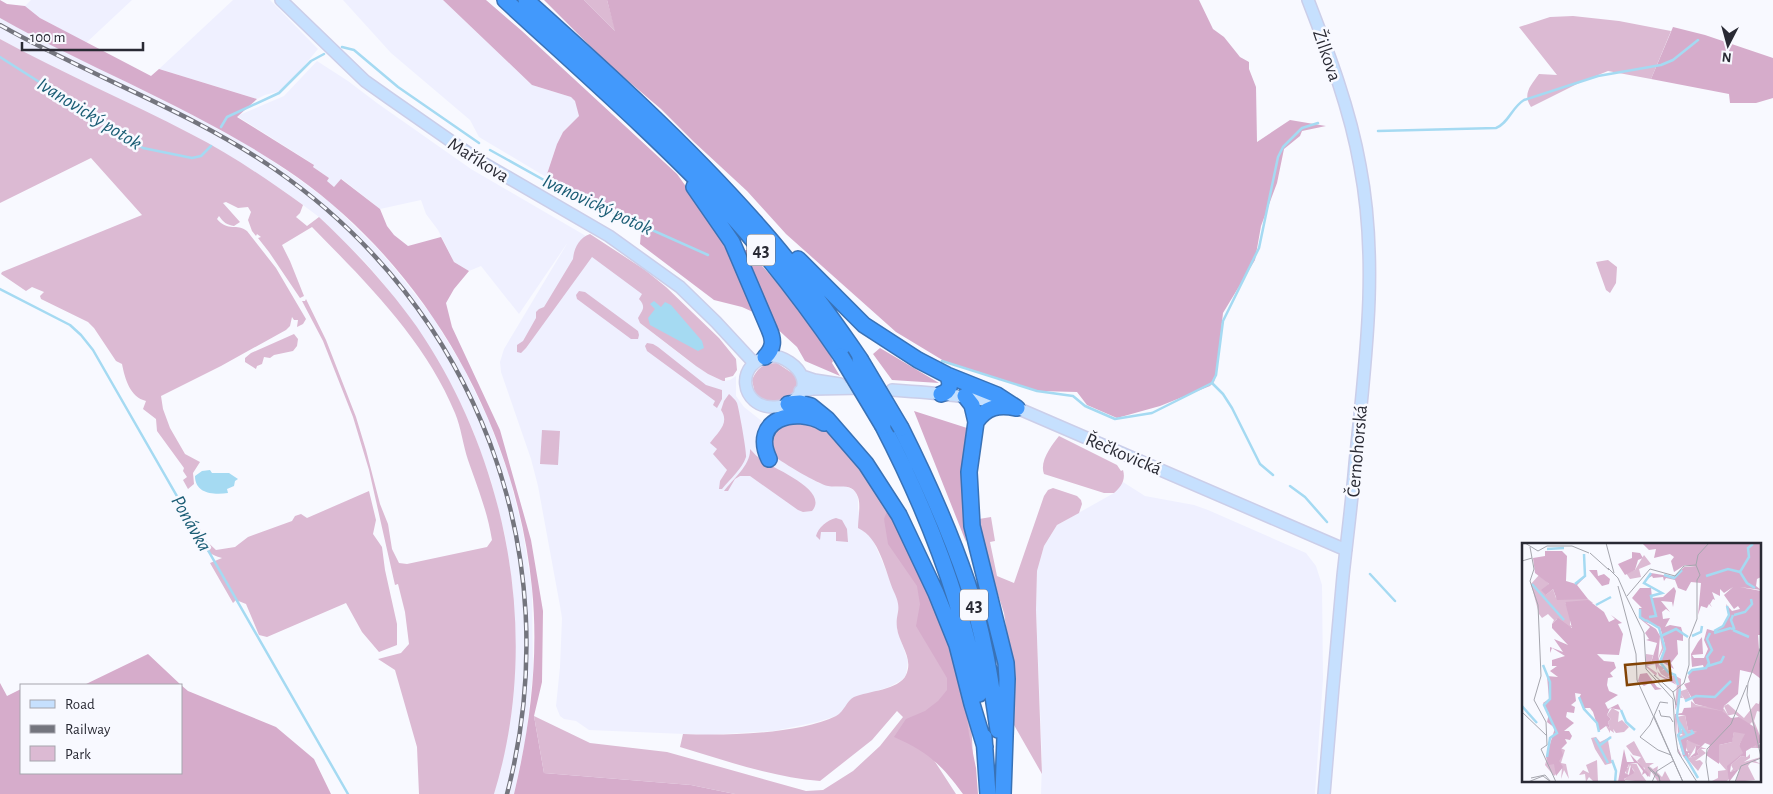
<svg xmlns="http://www.w3.org/2000/svg" width="1773" height="794" font-family="'Alegreya Sans',sans-serif">
<style>
.built{fill:#eff0ff}
.green{fill:#dcbad3}
.forest{fill:#d6accb}
.water{fill:#a5daf2}
.lines{fill:none;stroke-linecap:round;stroke-linejoin:round}
.stream{stroke:#a5daf2;stroke-width:2.5}
.secondary-casing{stroke:#cbcee9;stroke-width:14}
.highway-casing{stroke:#3972b6;stroke-width:18}
.secondary{stroke:#c6e0fe;stroke-width:11}
.highway{stroke:#4299fc;stroke-width:15}
.rail-casing{stroke:#74757e;stroke-width:4.5}
.rail{stroke:#f8f9ff;stroke-width:2.5;stroke-dasharray:8;stroke-linecap:butt}
.highway-bridge-casing{stroke:#3972b6;stroke-width:18;stroke-linecap:butt}
.highway-bridge{stroke:#4299fc;stroke-width:15}
.labels{text-anchor:middle;stroke-width:5;stroke-linejoin:round;paint-order:stroke}
.shield{fill:#f8f9ff;stroke:#676871;stroke-width:1}
.shield-label{font-size:18px;font-weight:bold;fill:#292a34}
.street-label{font-size:19px;fill:#292a34;stroke:#f8f9ff}
.water-label{font-size:20px;font-style:italic;fill:#1b5d75;stroke:#f8f9ff}
.inset-river{fill:none;stroke:#a5daf2;stroke-width:2.5}
.inset-road{fill:none;stroke:#a5a6ae;stroke-width:1}
.view{fill:#824305;fill-opacity:0.15;stroke:#824305;stroke-width:2.5}
.inset-edge{fill:none;stroke:#292a34;stroke-width:2.5}
</style>
<rect width="100%" height="100%" fill="#f8f9ff"/>
<path class="built" d="M31,0H132L86,43L40,18L25,6Z
M233,0H270L318,49L284,90L265,95L257,99L159,69Z
M343,0H443L532,85L571,97L576,101L579,116L563,132L557,144L546,177L479,137L470,120L391,53Z
M0,18L38,38L199,118L253,148L296,177L331,203L377,248L396,270L432,316L462,365L489,421L509,475L523,532L532,589L533,672L526,738L514,794H494L508,735L515,671L513,591L505,536L491,481L472,428L445,374L416,327L382,282L364,261L319,217L303,205L285,192L191,134L29,55L0,39Z
M317,61L348,81L377,103L471,169L610,250L663,287L639,319L640,323L685,358L708,374L723,381L730,380L736,376V396L744,407L772,429L774,456L819,483L836,487L844,485L855,491L858,498V509L864,531L873,540L900,603L897,629L908,661L906,675L902,680L889,687L854,698L842,712L836,716L817,722L774,731L708,735L589,730L576,721L564,719L560,716L556,706L560,667L562,618L560,606L538,486L531,459L501,372L500,362L504,349L568,242L519,314L481,266L469,271L454,262L438,230L426,214L421,200L380,209L342,179L334,187L327,181L329,178L313,167V164L237,116L284,96Z
M1123,482L1145,496L1194,505L1208,510L1306,553L1316,566L1322,585L1323,679L1315,794H1041L1042,760L1036,610L1037,571L1044,546L1057,525L1114,493Z"/>
<path class="green" d="M584,0H607L616,32Z
M1573,16L1619,21L1671,31L1651,79L1608,71L1581,82L1531,107C1522,94 1531,85 1539,74L1557,75L1519,27L1550,17Z
M0,39C62,73 128,101 191,134C230,154 267,179 303,205L300,213L296,217L307,226L319,217C355,251 388,286 417,327C508,460 542,638 494,794H419L417,747L395,670L378,659L401,653L409,644L405,612L398,584L395,585L369,470L353,417L323,341L302,301H305L306,299L326,340L356,417L366,450L380,504L388,524L392,549L399,563L407,564L487,547L492,540C487,510 478,489 468,460C463,445 461,427 455,413C425,340 366,282 312,227L282,245L290,261L304,296L300,298L269,252L258,238L261,237L257,234L256,236L252,231L248,220L251,212L248,207L238,208L226,202L223,203L240,222L234,226C227,225 223,222 219,216L217,219C228,232 237,223 247,231L276,268L306,319L303,324L297,327L298,320H294L292,317L290,326L286,330L221,366L161,396L163,409L170,428L185,454L200,462L193,473L194,484L188,489L183,480L187,477L183,471L184,468L157,431L156,419L143,409L146,401C130,397 125,379 122,364L116,361L94,328L88,322L41,299L40,296L44,292L32,287L26,291L23,289L1,274L2,272L142,215L91,158L0,203Z
M590,234L645,270L666,287L719,338L736,359L737,370L733,376L725,378V381H723L708,374L696,366L640,323L638,318C643,309 646,307 639,299L642,294L592,257L526,348L521,353L517,352V345L523,341L536,318V312L539,309L544,307L573,259C574,248 579,238 590,234Z
M1608,260L1617,267L1616,283L1610,293L1606,290L1596,262Z
M579,291L585,292L638,331L639,335L638,339H631L577,299L576,295Z
M294,334L298,339L297,346L293,351L274,355L270,358L264,357L262,364L257,366L256,369L245,362V358L251,353Z
M647,343L653,344L658,347L706,385L722,390V399L717,408L713,405L715,401L647,351L645,346Z
M777,363L798,377L799,381L794,394L778,404L764,402L755,394L752,380C757,368 764,363 777,363Z
M729,394C732,397 735,399 737,403C739,409 747,453 746,457C742,469 730,479 722,489H719L720,481L727,470L713,454L717,449L710,443C718,432 730,423 721,410L724,401Z
M792,418L828,430L860,464L893,516L971,720L973,758L915,731L956,794H735L691,785L544,773L534,716L590,743L667,752L806,791L823,790L853,771L880,746L903,717L897,711L872,740L820,781C772,777 726,761 680,747L683,734C725,736 799,734 836,716C845,711 846,701 854,697C868,691 899,690 906,675C914,658 899,644 897,628C895,612 903,611 894,592C885,571 880,538 858,528C858,519 861,505 858,497C853,482 840,488 828,486C818,484 783,463 774,456L768,435Z
M542,430L560,431L558,465L540,464Z
M1059,436L1117,465L1121,471L1123,470C1126,480 1121,487 1114,493H1104L1044,474C1039,461 1052,445 1059,436Z
M750,449C754,453 757,457 762,460C774,469 830,490 812,511L803,512L798,510L750,476H740L735,479L728,491H724C733,479 751,465 750,449Z
M1053,488L1077,496L1081,500L1082,504L1079,513L1057,525L1044,546L1037,571L1036,610L1042,774L1014,725L1011,662L1004,613L991,573L979,519L991,517L995,541L990,542L997,576L1014,583L1044,496L1048,490Z
M369,491L376,520L373,534L382,547L385,570L397,624V645L379,652L362,632L346,603L267,637L259,635L246,604L236,600L233,603L210,563L222,558C198,551 202,541 188,526L189,523L196,519L201,531L202,537L216,550L235,547L248,537L292,521L295,516L301,514L307,518Z
M836,518L842,520L847,529L848,542L836,541V532H821L820,540L816,536C818,528 827,520 836,518Z"/>
<path class="forest" d="M0,0L7,4L25,6L40,18L151,76L159,69L257,99L237,117L314,165L313,167L329,178L327,181L334,187L341,179L380,209L387,226L394,235L408,246L441,237L454,262L469,271L454,289L446,303L452,327L500,430L531,540L543,611L542,682L534,716L544,773L691,785L735,794H514C530,727 539,658 532,588C516,428 429,271 297,177C204,112 98,73 0,18Z
M443,0H486L522,31L677,174L708,217L728,252L745,289L753,312L742,307L714,300L640,244L642,222L546,177L557,144L563,132L579,116L575,101L571,97L532,85Z
M544,0H584L615,31L607,0H1199L1213,29L1224,37L1240,57L1249,62V69L1256,87L1257,142L1290,120L1326,126L1302,131L1300,136L1284,149L1277,183L1261,226L1255,260L1223,313L1217,369L1214,382L1210,386L1160,406L1117,418L1087,405L1077,392L1038,391L944,361L896,332L786,234L747,191L694,142L661,109L607,63Z
M1673,27L1705,35L1773,58V98L1756,103H1730L1729,94L1651,79Z
M743,250H747C779,282 805,318 830,355L833,361L832,363L840,376L805,361L797,347L773,325Z
M880,348L939,383L892,380L873,354Z
M914,411L967,428L962,484L966,542Z
M887,511L899,531L934,603L949,643L965,703L969,734L976,768L978,794H963C941,764 928,752 894,737L906,719L925,711L938,701L947,690V678L916,626L920,604L917,586L888,544L884,519Z
M148,654L181,685H84Z
M0,683L7,696L21,689V773H181V685L188,691L276,727L314,759L331,794H0Z"/>
<path class="water" d="M654,301L661,307L665,302L671,305L702,341L704,348L698,351L650,325L648,318L655,309L650,304Z
M210,470L212,473H229L238,479L235,481L234,486L227,489L228,493C214,495 195,494 195,476L202,471Z"/>
<g class="lines">
<path class="stream" d="M342,47L354,50L398,87L479,143
M0,57L143,148L192,158L201,156L211,146
M221,127L227,117L279,93L311,61L324,54
M1378,131L1496,128C1508,124 1512,107 1524,100L1598,76L1661,65L1673,60L1698,40
M490,150L560,189L708,255
M0,289L70,325L81,335L93,350L348,794
M942,361L1037,391L1073,396L1085,406L1115,419L1152,413L1212,383L1223,394L1232,408L1260,464L1273,475
M1212,383L1216,375L1223,321L1259,248L1278,157L1283,147L1302,128L1318,123
M1290,486L1305,497L1327,522
M1370,574L1395,601"/>
<defs>
<path id="secondary" d="M281,0L365,81L389,98L478,160L609,236L680,287L716,322L754,363
M1308,0C1329,54 1350,109 1360,166C1379,264 1365,365 1355,464C1352,501 1347,539 1343,576C1336,649 1330,721 1324,794
M772,356C783,356 798,366 802,377C808,394 789,407 775,407C740,409 733,361 772,356Z
M802,376L814,380L840,384
M892,390C936,393 975,396 1017,408L1346,550
M800,391L813,389L864,388"/>
<path id="highway" d="M505,0C581,70 660,139 731,215C771,259 807,306 841,356
M526,0C605,71 684,142 754,221C793,264 827,311 860,359
M694,187L732,242L769,329C774,340 774,348 765,357
M798,259L864,325L918,360L947,375L997,395L1017,408
M941,394C950,392 952,383 947,375
M965,396L972,405L976,422L969,472L972,526L1006,663L1007,679L1003,794
M788,404L800,403L811,406L827,419L866,464L899,515L936,593L957,645L972,704L985,747
M976,422C986,407 999,404 1016,408
M883,426C927,511 962,599 979,694
M901,428C926,478 949,529 967,582C983,630 991,680 998,730
M769,459C750,419 796,406 824,423
M984,737L988,794"/>
</defs>
<use href="#secondary" class="secondary-casing"/>
<use href="#highway" class="highway-casing"/>
<use href="#secondary" class="secondary"/>
<use href="#highway" class="highway"/>
<defs>
<path id="rail" d="M0,25C89,76 188,110 273,168C477,308 570,554 507,794"/>
</defs>
<use href="#rail" class="rail-casing"/>
<use href="#rail" class="rail"/>
<defs>
<path id="highway-bridge" d="M841,356L883,426
M860,359L901,428"/>
</defs>
<use href="#highway-bridge" class="highway-bridge-casing"/>
<use href="#highway-bridge" class="highway-bridge"/>
</g>
<g class="labels">
<g class="shield">
<rect x="747" y="234.5" width="28" height="31" rx="4"/>
<rect x="960" y="589.5" width="28" height="31" rx="4"/>
</g>
<g class="shield-label">
<text x="761" y="256">43</text>
<text x="974" y="611">43</text>
</g>
<g class="street-label">
<text transform="translate(1328 55) rotate(71)" y="7">Žilkova</text>
<text transform="translate(479 159) rotate(32)" y="7">Maříkova</text>
<text transform="translate(1356 451) rotate(-85)" y="7">Černohorská</text>
<text transform="translate(1124 453) rotate(23)" y="7">Řečkovická</text>
</g>
<g class="water-label">
<text transform="translate(90 113) rotate(32)" y="7">Ivanovický potok</text>
<text transform="translate(598 204) rotate(25)" y="7">Ivanovický potok</text>
<text transform="translate(192 523) rotate(60)" y="7">Ponávka</text>
</g>
</g>
<g transform="translate(1522 543)">
<rect width="239" height="239" fill="#f8f9ff"/>
<path d="M122,12L129,21L117,26L119,34L108,36L104,30L113,27ZM17,32L27,41L24,52L31,46L34,55L66,56L71,60L43,59L48,71V82L52,84H45L35,76L30,81L32,77L26,71L20,75L17,71L9,41ZM137,88L143,103L137,115V122L143,125L139,128L143,126L148,131L146,134L152,132L159,136V148L165,146L169,155L163,157L159,151L161,155H158L156,170L157,159L153,167V162L155,141L139,131L134,121L125,123L135,130L134,133L123,123L124,111L131,112L129,120L134,121L140,105ZM239,153V169L235,168L232,178L239,195L235,205H229L237,198L230,179L227,182L213,171L199,174V169L169,167V158L174,162L202,166L206,172L202,163L206,161L222,175L234,160L237,161ZM90,165L97,169L96,179L100,177L107,184L102,189L94,190L91,186L92,190L88,187V190L84,183L88,185L86,179L89,176L85,172ZM163,172L166,187L176,189L172,195L166,193L167,197L178,203H174L167,215L177,212L175,208L179,204L185,206H179L184,210L173,218L178,217L181,220L176,228L163,213L167,211L163,202L166,196L162,193L158,196L156,193L161,192L158,190L160,187L156,179L158,188L156,192L155,174ZM213,183L219,184V189L224,191L217,202L224,208L206,223L208,235L204,239H188L196,235V228L204,227L196,218L197,202L210,199L204,196L210,197L212,189H218L215,185L209,188ZM74,194L78,199L90,193L86,197L90,220L83,222L73,206L69,195ZM112,198L124,220H132L129,214L132,220L127,223L131,226L136,223L135,229L140,234L143,228L149,239H136L129,228L128,234L125,232L122,224L121,226L115,219L118,221L115,218L119,214L111,212L104,203ZM34,203L43,207L39,220L44,221L47,236L42,227L39,236L40,225L32,233L23,222L26,211ZM228,211V215L222,219L239,214L233,218L239,221L229,219L226,223L233,237L213,239L218,226L208,229L211,226L209,222L219,213L225,214ZM75,217L76,239H70L66,238H71L67,234L64,239L63,231L57,232L61,227L67,230L64,222ZM114,220L120,232L125,239L102,237L111,227L113,229L108,222L105,233L103,225H106L107,221H114V225Z" fill="#dcbad3"/>
<path d="M120,0H239V34L235,36L234,43L239,47L218,44L239,48V92H236L239,136L231,130L218,127L216,151L202,163L201,168L173,161L162,141L168,139L166,134L169,127L182,125L181,122L170,124L169,111L176,99L180,94L181,111L170,112L172,115H182L186,106L182,97L185,86L192,88L201,83L207,72L204,61L210,68L218,66L216,63L212,66L202,52L211,44L202,50L198,46V53L190,49L193,57L191,56L188,61L190,64L187,61L185,65L179,63L176,72L179,40L169,39L164,48L156,45L153,37L144,35L142,38L141,34L131,35L130,33L125,36L129,30L153,34L162,24L174,23L163,22L152,29L149,18L152,14L148,11L132,15L134,6L127,7ZM23,8H40L45,13L44,38L54,41L63,33L62,27L64,33L55,42L66,56L35,57L31,46L24,52L19,47L27,41L13,30L11,15L23,13ZM110,9L118,10L121,15L116,17L113,27L103,32L96,21L110,15ZM67,27H75L76,33L82,31L88,36L87,41L80,43ZM118,45H129L130,55L141,54L152,44L154,48L151,64L150,59L139,58L148,69L144,66L140,69L141,76L148,75L143,84L148,82L159,84L161,91V98L155,97L156,111L149,120L152,126L138,118L143,102L138,84L123,79L134,86L138,93L135,128L140,133L151,138L155,142L137,133L134,125L133,120H129L135,100L124,97L127,96L123,90L128,84L117,75V65H120L110,55ZM66,57L82,69L87,79L93,76L89,72L100,80L96,81L101,91L97,112L75,111L82,118L92,119L94,125L88,130L91,134L86,135L85,142L87,148L96,152L83,160L86,166L96,161L99,167L88,165L85,172L89,176L86,179L88,185L84,183L77,188L71,169L68,165H63L66,170L62,167L57,155L59,151L53,150L54,158L49,162L53,164L52,170L45,169L44,174L52,180L42,188H47L50,193L48,197L43,196L45,200L39,206L41,212L37,218L41,224L34,233L32,221L27,222L24,214L33,185L25,179L27,170L21,160L27,156L25,133L36,134L28,128L35,123H30V117L43,113L30,105L28,110V104L41,109L32,96L46,102L30,85V81L36,75L50,85L43,59ZM125,130L135,144L140,146L133,147L128,140L122,143L116,138L118,131ZM177,164L200,168L209,175L217,174L234,185L239,199L235,202L239,201V205H235L234,202L224,208V214L219,213L209,222L208,229L217,226L207,239L205,223L221,210L217,202L223,191L212,189L210,199L197,202V221L184,212L188,202L183,200L175,208L177,212L167,215L173,210L174,203H178L165,197L164,208L170,209L166,210V215L163,213L170,225L161,213L156,195L157,179L160,182L157,181L158,195L175,189L166,187L163,172H155L154,201L160,214L157,211L154,200L153,171L160,170L162,165ZM102,206L105,219H112L108,211L127,231L126,234L123,230L120,232L121,228L115,220L107,221L103,230L107,232L109,222L112,230L102,236L104,239H96Z" fill="#d6accb"/>
<path class="inset-river" d="M25,6L42,5M218,29L225,40L233,45M142,32L152,35L160,27M184,33L206,26L218,29L227,14L226,5L231,1M10,41L42,77M53,41L63,33L62,11M74,62L89,54M118,66V74L124,78M212,72L223,69L230,61L229,56M127,74L134,73L129,53L140,50L122,40L129,30M124,77L137,85L143,106L138,119L146,129L153,132L156,142M209,86L212,85L209,77L211,72M211,87L227,94M192,88L201,83L207,72L205,63M192,90L209,85M139,93L154,86L166,94M170,93L179,89L180,83M21,122L28,139V156L22,162L35,190L28,195L25,214M186,123L199,119L202,113M166,131L170,127L184,125L187,120L185,114L190,107L185,96L188,90M158,146L155,173L159,189L156,192L162,212M57,154L62,166L75,180L77,189M163,158L174,153L193,154L209,138M0,163L15,180M99,167L104,179L113,187M157,179L165,192M73,195L86,220M158,196L171,190L169,187M77,203L89,194M163,213L176,235M90,217L94,228L93,239"/>
<path class="inset-road" d="M3,0L16,8L25,3H50L67,10M84,0L92,30M68,10L87,27M10,15L12,26L8,38L16,62L19,133L12,157L24,179L25,202L19,206L34,239M0,18L10,15L8,4M86,25L96,35L104,53M96,43L114,111L115,137L161,239M104,53L122,90L124,126L151,156L153,188M105,53L128,26L153,33L162,23L174,22M239,103L226,140L225,152L239,214M132,132L151,149L154,162M151,149L162,140L167,122V96L175,76V37L178,32L174,22L176,12L187,0M137,167L139,173L148,174L151,179M0,169L25,193M132,173L149,212M153,188L156,209L175,239M118,194L128,182L138,159L146,160M118,194L136,207L149,212M149,212L161,239M9,235L23,232L29,239M6,239L21,233L29,239M130,239L135,228L151,218M138,239L137,234L129,228L126,224L137,233L138,239M187,239L184,219L185,206L209,181L225,142M213,239L219,223L239,215"/>
<path class="view" d="M147,118L149,137L105,142L103,122Z"/>
<rect width="239" height="239" class="inset-edge"/>
</g>
<rect x="20" y="684" width="162" height="90" fill="#f8f9ff" stroke="#a5a6ae"/>
<rect x="30" y="700" width="25" height="8" fill="#c6e0fe" stroke="#a5a6ae"/>
<text x="65" y="709" font-size="15" fill="#292a34">Road</text>
<rect x="30" y="725" width="25" height="8" fill="#74757e" stroke="#a5a6ae"/>
<text x="65" y="734" font-size="15" fill="#292a34">Railway</text>
<rect x="30" y="746" width="25" height="15" fill="#dcbad3" stroke="#a5a6ae"/>
<text x="65" y="759" font-size="15" fill="#292a34">Park</text>
<g transform="translate(1728 45) rotate(186)" stroke="#f8f9ff" stroke-width="4" paint-order="stroke">
<path d="M0-4L9 19L0 12L-9 19Z" fill="#292a34"/>
<text y="-8" font-size="14" font-weight="bold" text-anchor="middle" fill="#292a34">N</text>
</g>
<path d="M22 42v8h121v-8" fill="none" stroke="#292a34" stroke-width="2.5"/>
<text x="30" y="42" font-size="15" fill="#292a34" stroke="#f8f9ff" stroke-width="4" paint-order="stroke">100 m</text>
</svg>
